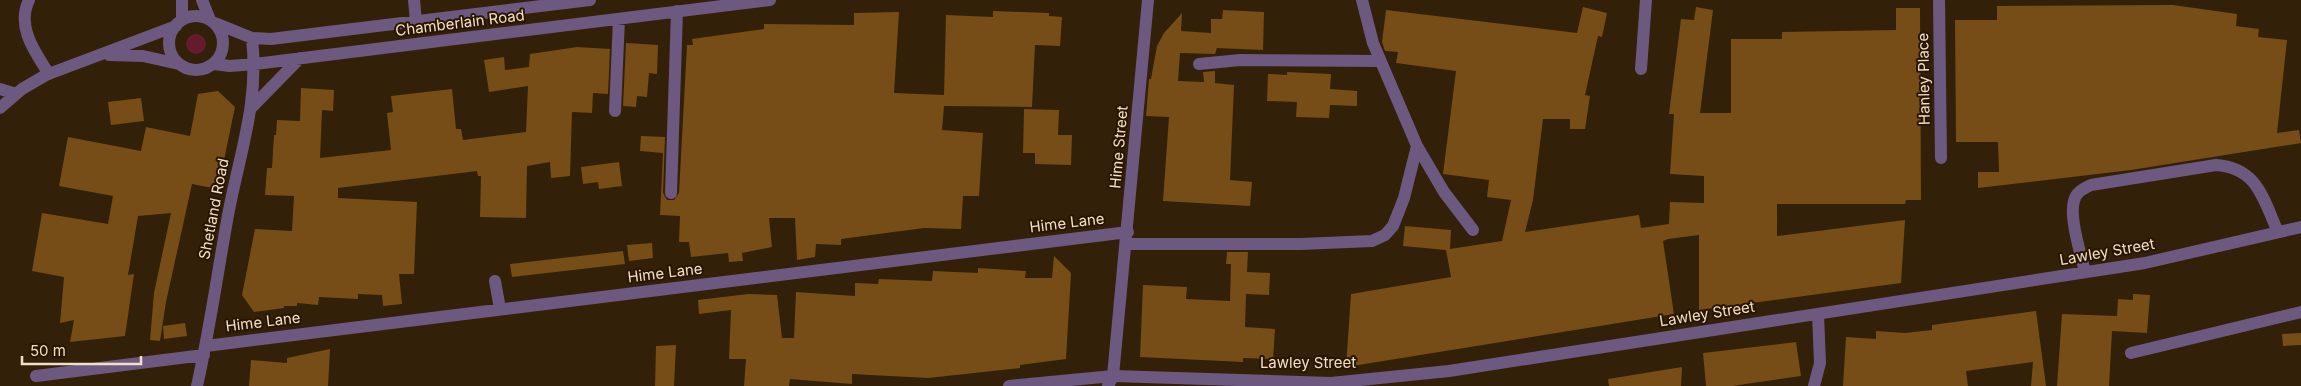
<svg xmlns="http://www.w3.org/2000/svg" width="2301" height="386" font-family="Inter,sans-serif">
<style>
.green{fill:#631b2d}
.building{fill:#764d16}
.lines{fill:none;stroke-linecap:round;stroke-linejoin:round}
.minor{stroke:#6d587f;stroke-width:12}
.labels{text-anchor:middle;stroke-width:4;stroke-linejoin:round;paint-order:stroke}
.street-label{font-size:15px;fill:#f4dec7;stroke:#291601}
</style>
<rect width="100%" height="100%" fill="#332008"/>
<path class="green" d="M186 44a10 10 0 1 1 20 0a10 10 0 1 1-20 0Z"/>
<path class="building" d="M2173,5L2237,14L2236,26L2259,29L2258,37L2287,40L2277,133L2299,130L2301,143L2131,170L1978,188V172H1999L1998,142H1956L1955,20H1997V6Z
M1583,7L1607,13L1602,37L1598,36L1585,95L1590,96L1585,129H1570V119H1543L1533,200L1525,232L1639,215L1641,228L1669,224L1670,202L1704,203V176L1670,174L1674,114H1669L1681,19L1694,20L1696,7L1713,10L1700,113H1731V39H1782V32L1896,30V8H1920L1921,200H1906L1905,204H1777V236L1905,220L1901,283L1699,310V235L1668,239L1663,241L1674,314L1346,367L1351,294L1451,277L1446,250L1403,246L1405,226L1451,230L1450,249L1502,241L1511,200L1487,197L1489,180L1443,174L1456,71L1396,63L1398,52L1385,51L1382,42L1386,10L1577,33Z
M1223,10L1264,12L1263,50L1217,48L1215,54L1180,53L1178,81L1204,82L1203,72L1215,71V83L1234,85L1230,180L1252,182L1250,206L1163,201L1169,117L1146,116L1149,79H1151L1157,46L1164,33L1182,13L1181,31L1211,33V19H1222Z
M993,11L1049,13V16L1062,17L1060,46L1035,45L1032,107L944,106L942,130L983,133L979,196H963L961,229L924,228L841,239V245L816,244L815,257L797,260L795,218H769L772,247L742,253L743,261L729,262L728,253L691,257L689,242H679L680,216L660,215L663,153L640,151L641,136L665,137L663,193L667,200H674L679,193L687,45H693L692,39L764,29V24L854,25V13L899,12L894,93L944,95L946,15L993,17Z
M626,43L658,45L657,74L649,73L647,97L637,96L636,107L623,106Z
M577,47L610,49L608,94L593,93L592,113L572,112L570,176L551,178L550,162L527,166L526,218L480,217L481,176H478L477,171L338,188V198L417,202L414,274H399L402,304L383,306L382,295L358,294V299L319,297L318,305L297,303V306H284V308L254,312L242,295L255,229L292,231L294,196L265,195L267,168H272L274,135H276L277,120L300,121L301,88L334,90L333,111L322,110L320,158L391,150L387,113L393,112L391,96L452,89L456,129H461L463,140L526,132L528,86L489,92L484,60L504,57L505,70L529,67L530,54Z
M1287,72L1331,74L1330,89L1357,91V106L1330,105L1329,118L1296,117L1297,102L1267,101L1268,74L1287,75Z
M218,91L235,107L218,189L192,184L166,302L160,341L150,340L154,293L171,213L138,216L128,275L134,274L125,336L70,342L74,320L60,323L64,277L32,271L42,213L108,224L113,196L59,186L68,137L141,151L146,127L190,136L198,94Z
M141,98L144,121L111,125L108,102Z
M1024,109L1059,110L1058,135H1072L1071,165L1035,164V153H1023Z
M619,162L622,186L599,189L598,182L583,184L581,167Z
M652,243L653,258L629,261L627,245Z
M623,251L625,264L512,277L510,264Z
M1227,252H1248L1247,272L1270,273L1269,295L1246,294L1245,327L1275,329L1273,359L1243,358V362L1140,357L1143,285L1187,287L1186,299L1230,301L1231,264H1226Z
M1054,256L1071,273L1066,359L1020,365V368L928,378L852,374V384L790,379L789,386H744L746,359H729L731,310L699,314L698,300L748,294L777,295L782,338H794L796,292L855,296V283L878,284L879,279L932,281L933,271L978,273V268L1026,271L1025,278H1052Z
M2133,294L2150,295L2147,333L2112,331L2109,386H2057L2062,314L2117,316L2118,299L2133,300Z
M2036,311L2046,386H2031L2033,362L1966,371L1968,386H1843L1846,337L1876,339V331L1905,333L1932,330V325Z
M185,323L187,336L164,339L163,326Z
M2301,333V345L2283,346L2282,334Z
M1796,342L1801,376L1732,386H1706L1703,353Z
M676,345L674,386H655L656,346Z
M330,349L328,386H249L251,360L287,363V358Z
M1682,367L1681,386H1609L1608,379Z"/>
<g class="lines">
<path class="minor" d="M29,0C16,27 35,52 49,74
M182,0V20
M202,0L210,20
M414,0L416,22
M1362,0L1373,43L1417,146L1444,192L1473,230
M1939,0L1941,158
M169 43a27 27 0 1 1 54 0a27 27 0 1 1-54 0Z
M215,23L252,38L271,39L590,0
M109,55L143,56L179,64
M214,64L230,66L255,64L770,0
M1199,64L1240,60L1380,61
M1641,69L1646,0
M0,89L16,94
M252,107L300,58
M0,108L22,89L46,75L176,26
M615,111L619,19
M671,193L677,11
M1126,244H1301L1372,241L1385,235L1393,226L1404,198L1417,146
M2085,272C2081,255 2069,217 2074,201C2076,192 2083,189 2091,185L2216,165C2258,168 2263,199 2278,232
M495,281L500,309
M206,346L1128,232
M2131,353L2301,312
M36,376L204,355
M197,386C210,328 218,269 229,210C241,149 259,101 252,38
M1009,386L1113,376L1331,383L1449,371L2145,263L2301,227
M1108,386L1113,376L1148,0
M1814,386L1820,363L1818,314"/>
</g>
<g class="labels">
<g class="street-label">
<text transform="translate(460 23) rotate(-7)" y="5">Chamberlain Road</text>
<text transform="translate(1924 79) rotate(-91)" y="5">Hanley Place</text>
<text transform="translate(1119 147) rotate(-85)" y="5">Hime Street</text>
<text transform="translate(214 209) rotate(-79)" y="5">Shetland Road</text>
<text transform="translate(1067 223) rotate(-7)" y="5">Hime Lane</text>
<text transform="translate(2107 252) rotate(-10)" y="5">Lawley Street</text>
<text transform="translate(665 273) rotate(-7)" y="5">Hime Lane</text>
<text transform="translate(1707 314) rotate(-9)" y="5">Lawley Street</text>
<text transform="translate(263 322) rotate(-7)" y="5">Hime Lane</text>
<text x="1308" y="368">Lawley Street</text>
</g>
</g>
<path d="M22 356v8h119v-8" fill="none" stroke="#f4dec7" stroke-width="2.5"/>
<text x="30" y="356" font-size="15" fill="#f4dec7" stroke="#291601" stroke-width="4" paint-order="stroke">50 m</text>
</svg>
